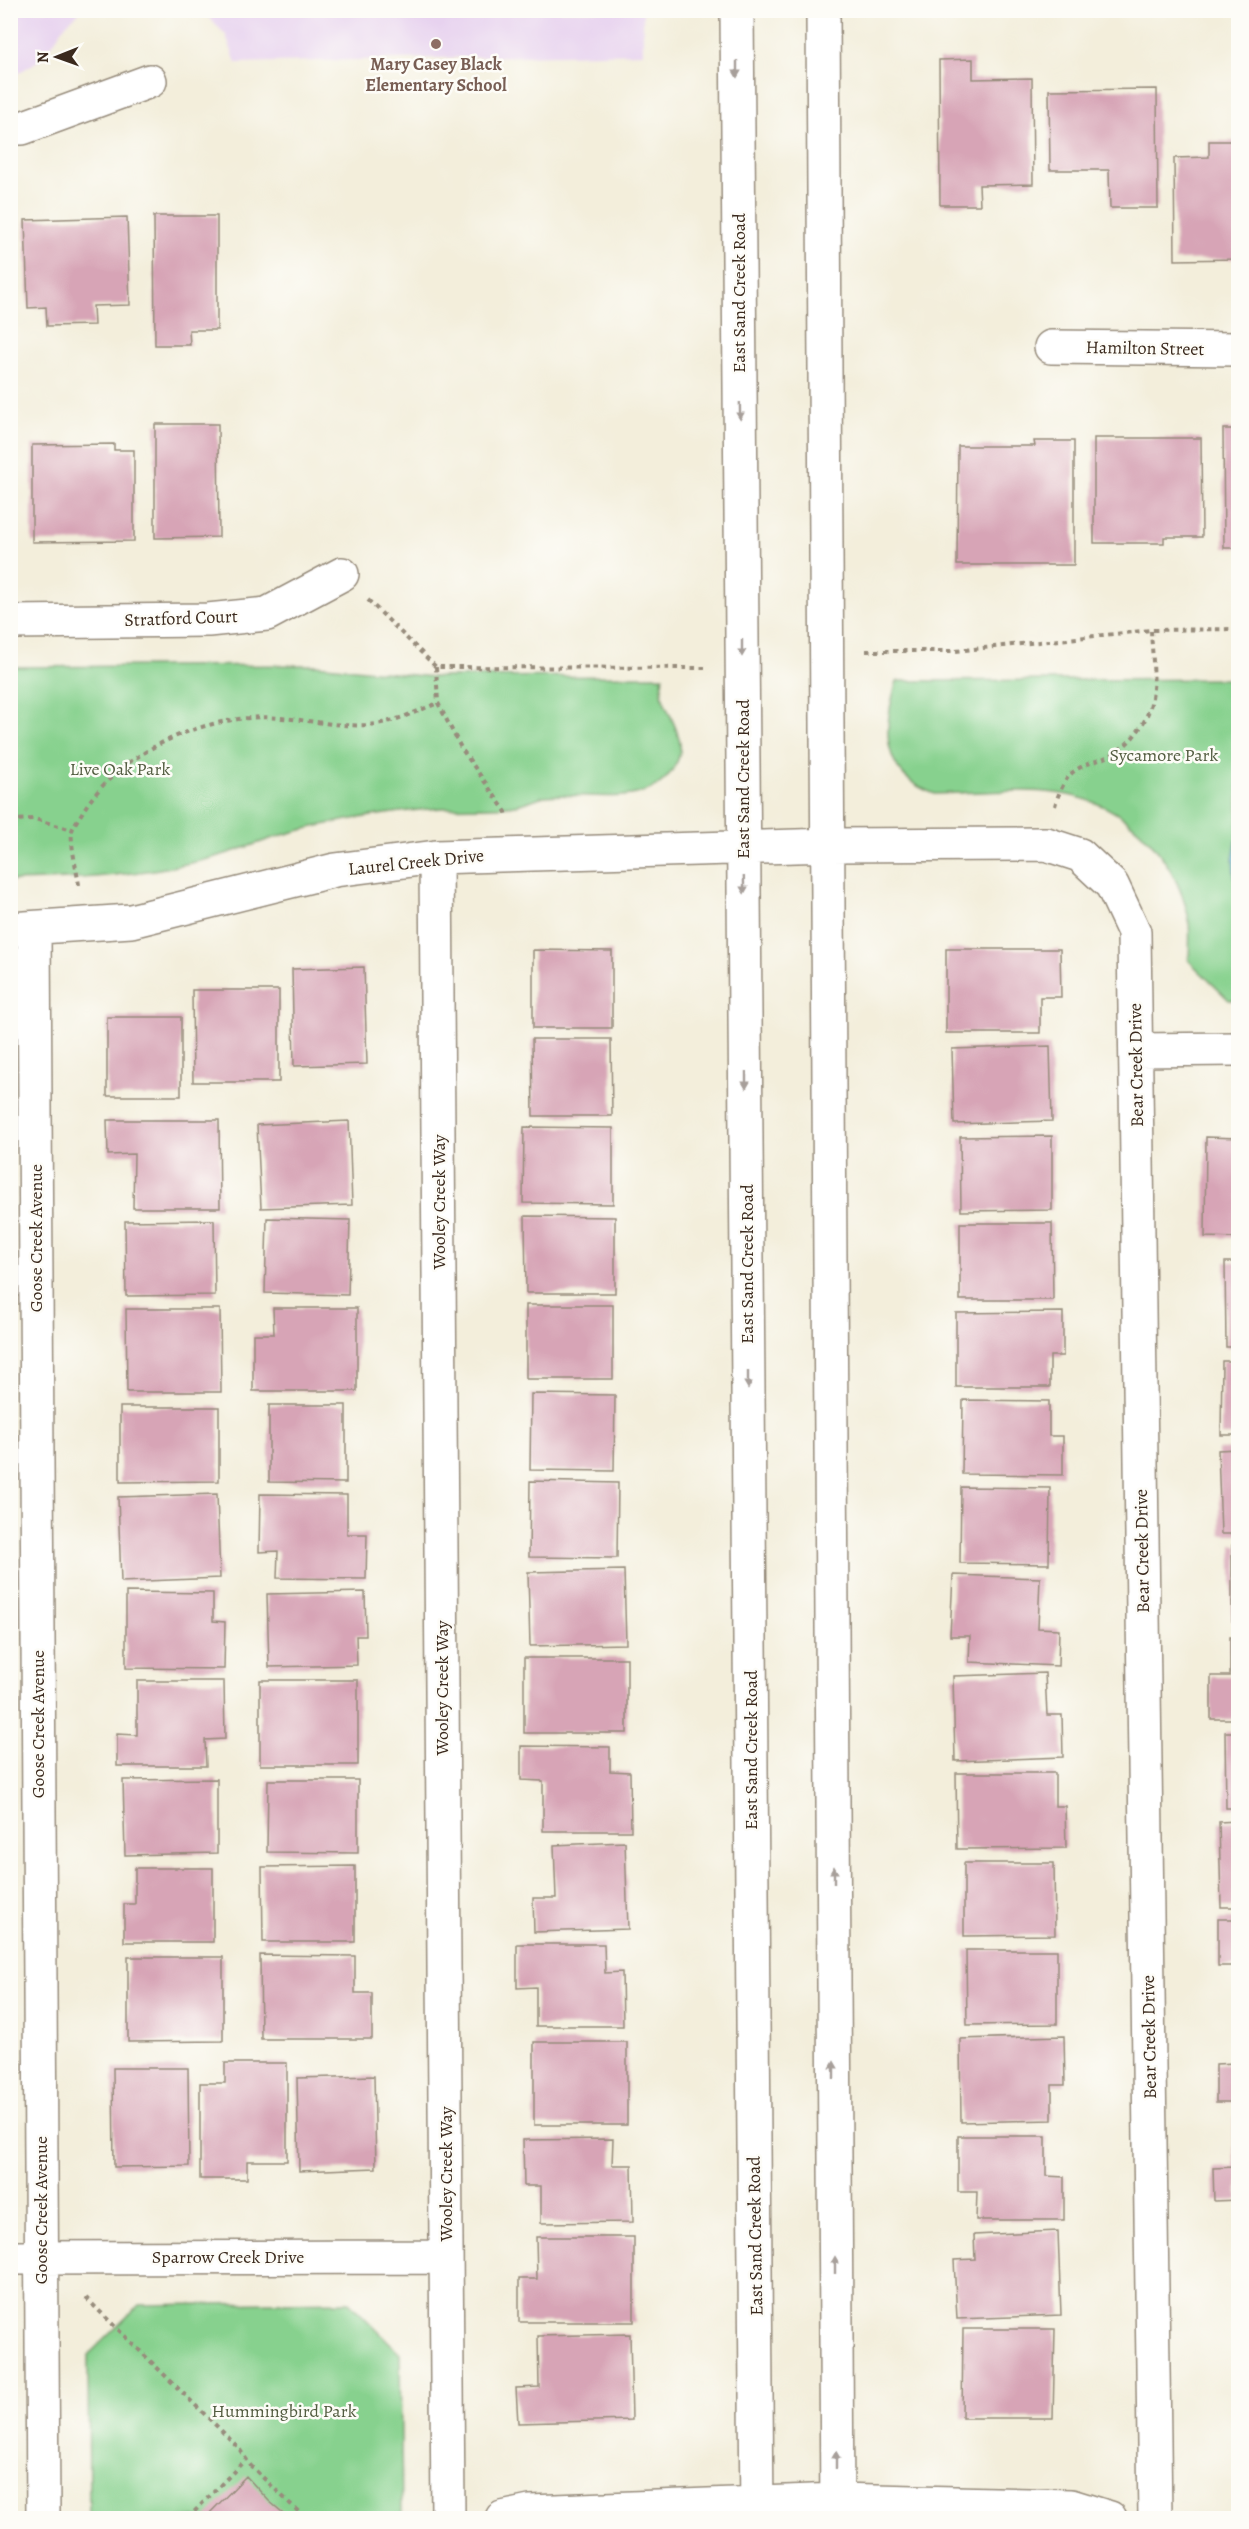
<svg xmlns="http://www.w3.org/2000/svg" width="1249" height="2529" font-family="Alegreya,serif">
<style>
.built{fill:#e7d2ef}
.green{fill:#87d18e;stroke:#617e56;stroke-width:1.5}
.water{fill:#60b9dd;stroke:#4e727e;stroke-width:1.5}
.building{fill:#d7a4b6}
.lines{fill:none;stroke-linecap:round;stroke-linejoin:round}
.minor-casing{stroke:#978c7c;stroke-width:36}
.path{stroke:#978c7c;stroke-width:4;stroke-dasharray:4.5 4.5;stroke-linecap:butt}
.minor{stroke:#fff;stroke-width:33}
.oneway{fill:#a79f9a}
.education-dot{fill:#8d6e63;stroke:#fdfcf7;stroke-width:2}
.labels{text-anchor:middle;stroke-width:5;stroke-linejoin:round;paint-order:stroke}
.education-label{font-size:18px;font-weight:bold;fill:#785e54;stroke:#fdfcf7}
.street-label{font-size:18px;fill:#3b2a1e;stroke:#fdfcf7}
.park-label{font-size:18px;fill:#525c40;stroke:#fdfcf7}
</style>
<rect width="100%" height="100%" fill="#fdfcf7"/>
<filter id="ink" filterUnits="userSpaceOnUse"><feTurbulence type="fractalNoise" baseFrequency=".0167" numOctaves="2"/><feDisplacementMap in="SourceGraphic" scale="12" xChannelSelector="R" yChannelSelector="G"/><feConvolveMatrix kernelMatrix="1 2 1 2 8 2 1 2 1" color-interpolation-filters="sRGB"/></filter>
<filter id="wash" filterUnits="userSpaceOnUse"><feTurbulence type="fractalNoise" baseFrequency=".008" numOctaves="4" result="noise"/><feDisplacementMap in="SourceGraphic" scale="24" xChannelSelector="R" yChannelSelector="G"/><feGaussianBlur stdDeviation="1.35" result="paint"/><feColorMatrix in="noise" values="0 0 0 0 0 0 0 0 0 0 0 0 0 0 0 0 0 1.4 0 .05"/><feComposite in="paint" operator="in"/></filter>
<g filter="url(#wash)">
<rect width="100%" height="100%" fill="#f3eedb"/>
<path class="built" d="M10,11L11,10L81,11L66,24L43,58L15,75H11Z
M202,11H643V53L236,63L226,35Z"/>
<path class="green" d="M316,665L432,677L663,676C662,683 661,691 663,698C673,727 694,747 667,777C638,809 582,791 545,796C535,798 525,804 515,805C491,809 466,806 442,808C390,812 337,820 286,834C256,843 226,856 195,862C135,876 72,880 11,881V667Z
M1238,679V1000H1229L1189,961C1189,946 1191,929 1188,915C1175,860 1134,811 1077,797C1036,786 978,793 935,794C880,775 882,728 897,681Z
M349,2302L400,2353L402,2518H89L88,2355L139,2305Z"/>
<path class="water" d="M1238,831V920L1233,860Z"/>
<g id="blocks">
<path class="building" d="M973,59V79L1032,78L1033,184L979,185L980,205H940L939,60Z
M1157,89L1158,208H1110L1109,170H1050L1049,90Z
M1209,141H1238V259L1175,260L1174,158L1209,157Z
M154,216H217V330H189L190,345H155Z
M127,217L130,305L93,306L94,325L47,326L46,307L28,308L25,220Z
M155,424H218L219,537L155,538Z
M1223,429H1238V548H1224Z
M1094,438H1201L1202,537H1164V543H1094Z
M1034,441H1074V565H957L958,446H1035Z
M114,444V450H134V541L32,542V445Z
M10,477H12L14,526H10Z
M946,949H1060L1061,997H1040V1033H946Z
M533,950L612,951V1028H533Z
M364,967L367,1064L294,1066L292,969Z
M192,990H279V1082H193Z
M107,1017H181V1096H107Z
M532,1039H611L612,1116H533Z
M1050,1046L1052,1121L954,1124L952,1049Z
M107,1120H219L220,1208H133L134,1154L108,1155Z
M349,1121L352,1205L261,1208L257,1125Z
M524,1127L613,1128V1204L523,1203Z
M1052,1136V1210L961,1211L960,1137Z
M1206,1137L1238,1138V1238L1205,1237Z
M525,1216L615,1217V1293H526Z
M267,1218L350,1220L348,1295L265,1293Z
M214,1220L215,1295L126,1296L125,1221Z
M960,1223H1052L1053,1300H960Z
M1225,1262H1238V1347H1226Z
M526,1305H613V1379H526Z
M273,1308H357V1391H253V1334H274Z
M126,1309H220L221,1392H127Z
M1063,1312V1356H1050V1387H956V1313Z
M1222,1361H1238V1435H1221Z
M531,1394L615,1395L614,1471L530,1470Z
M963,1400L1049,1401V1436H1063V1475L962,1474Z
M269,1405H346V1483L269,1482Z
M120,1407H219V1481L120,1482Z
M1238,1449V1534H1221L1218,1450Z
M530,1481L618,1483L617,1558L529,1557Z
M961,1487L1050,1488L1049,1564L960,1563Z
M217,1494L220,1578L121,1582L118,1497Z
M260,1494L347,1495V1534H367L366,1579L277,1578L278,1551L259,1552Z
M1232,1545H1238V1621H1232Z
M624,1570L626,1644L530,1646L528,1572Z
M953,1575L1040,1578L1038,1628L1059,1629L1058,1666L969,1662L970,1636H950Z
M126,1592L213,1593V1621L225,1622L224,1669L126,1668Z
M365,1592L366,1636H356L357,1665L269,1667L267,1594Z
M1230,1637H1238V1719H1211V1676H1230Z
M524,1658H627V1733H524Z
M1045,1673L1047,1715H1062L1063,1757L955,1761L953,1676Z
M260,1680H358V1765H260Z
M137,1681H224L225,1739L205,1740L206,1766H117V1734L137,1735Z
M1225,1732H1238V1808H1226Z
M521,1746L610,1747V1771L630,1772L631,1831H543V1781L521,1780Z
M956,1773H1055V1806H1065L1066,1848L957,1849Z
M217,1779V1853L125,1855L123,1780Z
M268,1780H358V1853L267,1852Z
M1238,1821V1907H1221L1219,1822Z
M625,1842L628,1929L534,1932L533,1898H556L554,1845Z
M964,1863H1054L1055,1935L964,1936Z
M355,1866V1942H263L262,1867Z
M135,1868H213V1942H124V1904H135Z
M1218,1919H1238V2004H1236V1966H1218Z
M517,1944H604L605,1973L622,1972L623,2026H536V1987L517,1988Z
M966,1950H1057V2024L967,2025Z
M260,1955L355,1956V1993H372V2039H261Z
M128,1957H223V2041L128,2042Z
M1235,2018H1238V2102H1216V2064L1235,2063Z
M1064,2036L1065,2085H1052V2120L961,2122L960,2039Z
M534,2042H627V2125H534Z
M225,2063H287V2161H247V2179H200V2083H225Z
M113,2068H188L189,2166L114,2167Z
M374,2076L376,2168L299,2171L297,2078Z
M1238,2117V2200L1214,2201L1213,2168L1234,2167L1233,2118Z
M958,2136H1046V2176L1064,2177V2220H976L977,2192H958Z
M613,2139L612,2165H632L633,2222L541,2223V2186H524L523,2140Z
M1058,2231L1061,2315L957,2319L954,2260L975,2259L974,2235Z
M536,2237H634V2322H519V2279H537Z
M963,2329H1055L1053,2418H962Z
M630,2334L632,2420L518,2423L516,2388L539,2387L538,2336Z
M246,2476L269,2501L289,2518H205Z"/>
</g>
</g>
<g filter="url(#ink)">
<use href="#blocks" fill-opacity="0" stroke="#978c7c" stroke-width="1.5"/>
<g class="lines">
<defs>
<path id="minor" d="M737,10L757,2518
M823,10L837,2518
M10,128H22L150,81
M1051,347L1238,349
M10,622L208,620L267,614L342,574
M436,857L448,2518
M10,929L131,921L335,870L436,857L829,845L1046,844L1080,855L1112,885L1134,932L1155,2518
M34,929L43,2518
M1136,1050L1238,1049
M10,2258L446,2257
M502,2518L530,2512L836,2500L1071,2506L1110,2518"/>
</defs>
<use href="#minor" class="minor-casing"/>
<path class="path" d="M368,600L436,667L705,668
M866,651H956L1151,630L1238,629
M436,667L438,703L461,748L506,812L507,817
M1055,806C1057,797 1063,784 1068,777C1079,764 1095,763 1109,756C1129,746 1146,725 1151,703C1156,680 1152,654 1151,630
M10,820L35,819L72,830
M79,885C77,872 70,842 72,831C73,825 80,817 83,811C117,757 187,723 249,718C287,714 332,728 368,725C393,723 415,712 438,703
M86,2298L238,2447L251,2466L305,2518
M188,2518L246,2459"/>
<use href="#minor" class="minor"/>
</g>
<defs><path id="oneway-solid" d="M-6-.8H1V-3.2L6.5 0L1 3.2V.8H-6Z" transform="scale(1.5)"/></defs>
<g class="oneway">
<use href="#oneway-solid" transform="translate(737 69) rotate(90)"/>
<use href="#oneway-solid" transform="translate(740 411) rotate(89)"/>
<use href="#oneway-solid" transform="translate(742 648) rotate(90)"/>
<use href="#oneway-solid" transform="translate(744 885) rotate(89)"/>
<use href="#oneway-solid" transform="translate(746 1080) rotate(90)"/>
<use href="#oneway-solid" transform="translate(748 1380) rotate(90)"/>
<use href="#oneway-solid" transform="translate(834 1875) rotate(-90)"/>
<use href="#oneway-solid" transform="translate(834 2070) rotate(-90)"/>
<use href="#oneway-solid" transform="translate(835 2265) rotate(-90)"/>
<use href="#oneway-solid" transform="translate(836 2460) rotate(-90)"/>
</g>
</g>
<circle class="education-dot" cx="436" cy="44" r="6"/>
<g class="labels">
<g class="education-label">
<text x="436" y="70">Mary Casey Black<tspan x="436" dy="21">Elementary School</tspan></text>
</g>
<g class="street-label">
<text transform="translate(739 293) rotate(-90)" y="6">East Sand Creek Road</text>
<text transform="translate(1145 348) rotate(1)" y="6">Hamilton Street</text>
<text transform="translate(181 618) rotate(-2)" y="6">Stratford Court</text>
<text transform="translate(743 779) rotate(-90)" y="6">East Sand Creek Road</text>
<text transform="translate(416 862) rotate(-6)" y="6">Laurel Creek Drive</text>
<text transform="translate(1136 1065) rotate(-91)" y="6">Bear Creek Drive</text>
<text transform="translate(439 1202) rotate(-90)" y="6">Wooley Creek Way</text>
<text transform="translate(36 1238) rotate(-90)" y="6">Goose Creek Avenue</text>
<text transform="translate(747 1264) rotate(-90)" y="6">East Sand Creek Road</text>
<text transform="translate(1142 1551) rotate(-91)" y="6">Bear Creek Drive</text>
<text transform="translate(442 1688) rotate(-90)" y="6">Wooley Creek Way</text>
<text transform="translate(38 1724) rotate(-90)" y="6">Goose Creek Avenue</text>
<text transform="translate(751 1750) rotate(-90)" y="6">East Sand Creek Road</text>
<text transform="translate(1149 2037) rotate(-91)" y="6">Bear Creek Drive</text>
<text transform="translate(446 2174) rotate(-90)" y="6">Wooley Creek Way</text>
<text transform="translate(41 2210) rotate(-90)" y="6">Goose Creek Avenue</text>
<text transform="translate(755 2236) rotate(-91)" y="6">East Sand Creek Road</text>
<text x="228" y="2263">Sparrow Creek Drive</text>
</g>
<g class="park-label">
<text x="1164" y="761">Sycamore Park</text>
<text x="120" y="775">Live Oak Park</text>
<text x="284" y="2417">Hummingbird Park</text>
</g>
</g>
<rect width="1249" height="2529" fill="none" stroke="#fdfcf7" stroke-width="36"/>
<g transform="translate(57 57) rotate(269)" stroke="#fdfcf7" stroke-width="4.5" paint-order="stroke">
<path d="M0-4.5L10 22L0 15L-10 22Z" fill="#3b2a1e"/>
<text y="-9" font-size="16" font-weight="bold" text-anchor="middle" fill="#3b2a1e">N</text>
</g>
</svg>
